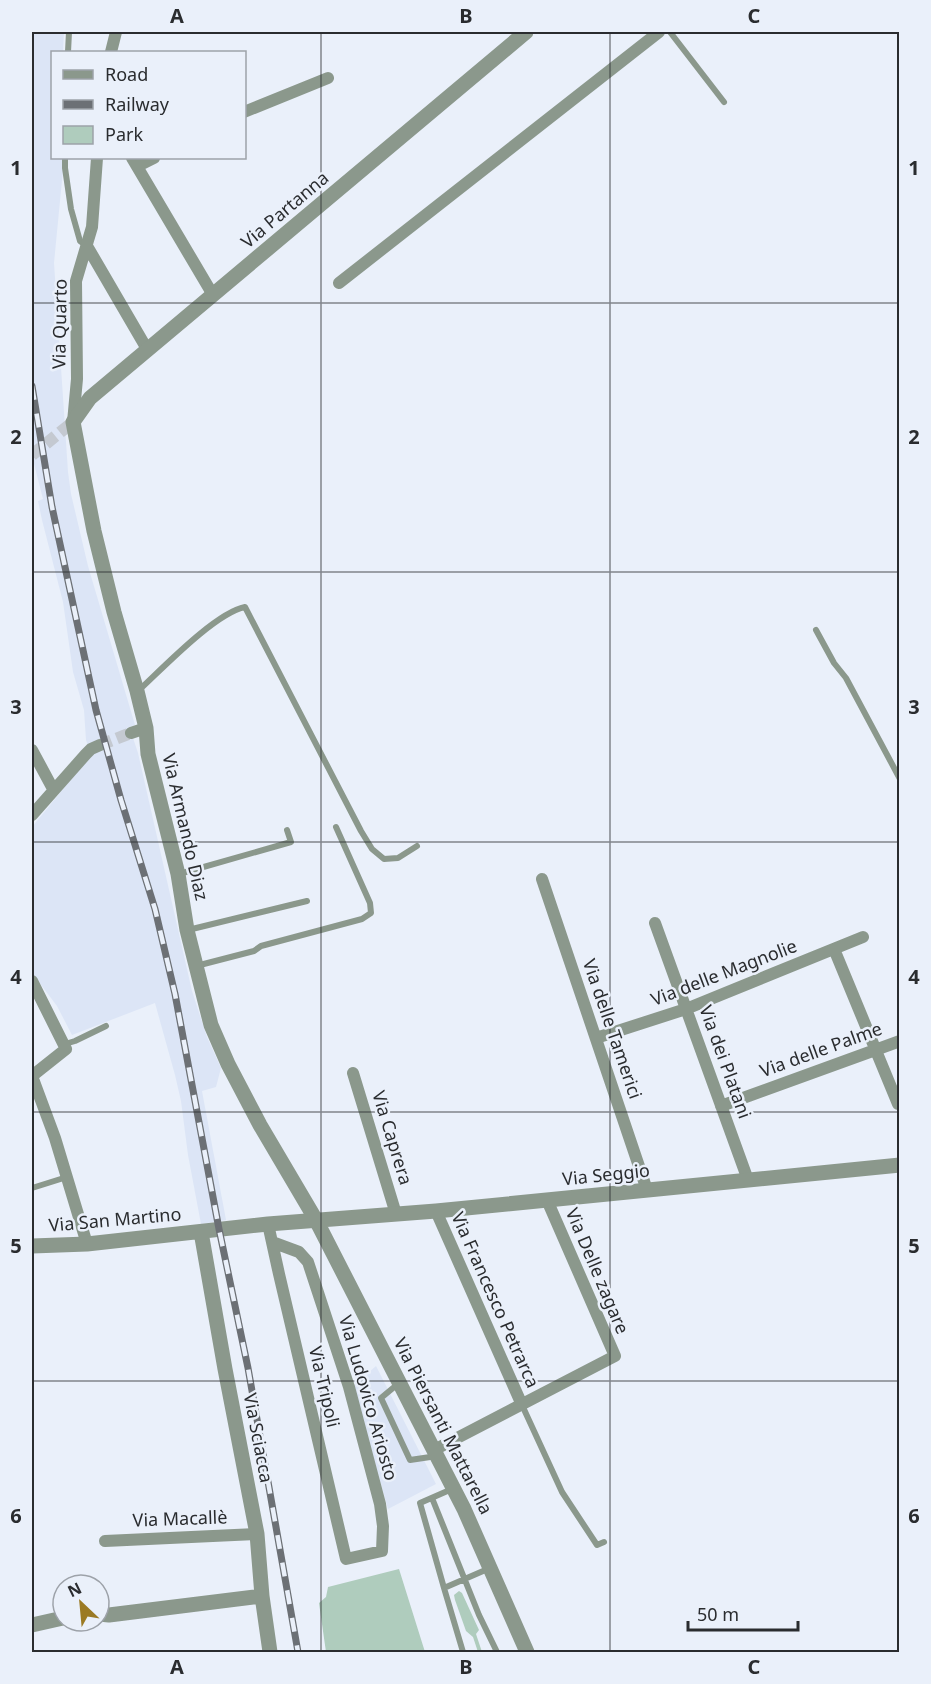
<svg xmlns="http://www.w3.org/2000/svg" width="931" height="1684" font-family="'Noto Sans',sans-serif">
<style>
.built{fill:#dce5f6}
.green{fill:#afccbd}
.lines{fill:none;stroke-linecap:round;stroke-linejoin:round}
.minor-tunnel{stroke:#c4c9d1;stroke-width:12;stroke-dasharray:12 6;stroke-linecap:butt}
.service{stroke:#8b988c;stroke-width:6}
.minor{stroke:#8b988c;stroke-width:12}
.tertiary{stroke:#8b988c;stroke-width:15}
.rail-casing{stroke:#6c7075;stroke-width:7}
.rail{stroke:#eaf0fa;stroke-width:4.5;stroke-dasharray:14;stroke-linecap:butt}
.grid{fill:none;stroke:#2a2c2f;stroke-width:1.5;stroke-opacity:0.55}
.labels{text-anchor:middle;stroke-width:5;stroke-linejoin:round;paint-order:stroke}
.street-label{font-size:18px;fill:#2a2c2f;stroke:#eaf0fa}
.neatline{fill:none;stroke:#2a2c2f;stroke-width:2}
.grid-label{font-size:20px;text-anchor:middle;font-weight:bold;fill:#2a2c2f}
</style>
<rect width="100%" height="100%" fill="#eaf0fa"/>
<path class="built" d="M32,32H64L63,52H52V158H63V170L54,263L68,472L71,494L88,566L135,725L127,728L133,738L138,753L192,991L207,1037L221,1068L216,1087L202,1091L226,1220L201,1224L188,1155L181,1101L175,1075L155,1003L72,1035L57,1006L32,973V962L34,959L32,956V827L91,755L86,740L84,710L73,672L63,602L42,520L38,501L43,499L32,456Z
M376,1366L436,1484L388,1509L353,1386Z"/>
<path class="green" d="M399,1569L425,1652H326L319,1603L326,1597L328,1587Z
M459,1591L462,1593L479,1630L476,1634L482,1652H478L473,1637L466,1631L455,1600L454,1595Z"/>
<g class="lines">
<path class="minor-tunnel" d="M32,455L73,422
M100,745L131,733"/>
<path class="service" d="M670,32L724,102
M68,52L69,32
M65,158V168L71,209L80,241L87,246
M816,630L834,663L846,678L900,779
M138,691C162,669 215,613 245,607L361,831L372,849L384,859L398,858L417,846
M179,874L291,842L287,830
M188,930L307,901
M196,966L254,951L261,946L362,919L371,913L370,903L336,827
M65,1044L75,1041L106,1026
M32,1188L67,1177
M399,1383L381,1398L410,1460L437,1456
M522,1405L562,1492L597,1545L604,1542
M452,1489L420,1503L444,1588L490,1568
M432,1498L479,1615L497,1652
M444,1588L463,1652"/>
<path class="minor" d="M111,52L116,32
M244,112L328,78
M132,158L213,295
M138,166L154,158
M87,246L147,349
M339,283L659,32
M73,422L77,379L76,281L92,227L97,158
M131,733L146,728
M32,750L53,789
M32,815L86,754L91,749L100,745
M542,879L647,1190
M655,923L748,1180
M834,949L898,1104
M32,981L66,1049L32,1076L55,1138L87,1244
M596,1038L686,1009L863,937
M353,1073L396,1214
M721,1106L900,1041
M436,1211L522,1405
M268,1224L279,1274L346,1559L382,1551L383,1526L380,1504L349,1387L308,1262L299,1252L272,1242
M434,1450L615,1356L547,1200
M105,1541L257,1534"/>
<path class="tertiary" d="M526,32L90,398L73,422L94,531L114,612L137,691L146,728L148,754L178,874L187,930L211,1025L228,1064L260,1125L316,1220L464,1509L527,1652
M201,1232L225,1369L257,1534L262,1596L270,1652
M32,1246L87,1244L268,1224L436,1211L900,1165
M99,1614L109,1615L262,1596
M32,1625L63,1618"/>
<defs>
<path id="rail" d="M32,386L52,507L96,710L121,800L155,909L175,994L219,1229L248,1368L298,1652"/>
</defs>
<use href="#rail" class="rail-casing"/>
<use href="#rail" class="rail"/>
</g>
<path class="grid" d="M321,32V1652M610,32V1652M32,303H900M32,572H900M32,842H900M32,1112H900M32,1381H900"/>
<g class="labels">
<g class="street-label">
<text transform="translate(285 210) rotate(-40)" y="6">Via Partanna</text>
<text transform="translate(60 324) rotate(-89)" y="6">Via Quarto</text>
<text transform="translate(185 827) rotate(77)" y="6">Via Armando Diaz</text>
<text transform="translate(724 973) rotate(-21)" y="6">Via delle Magnolie</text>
<text transform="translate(612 1029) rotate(71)" y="6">Via delle Tamerici</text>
<text transform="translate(821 1050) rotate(-20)" y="6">Via delle Palme</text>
<text transform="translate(725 1062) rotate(70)" y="6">Via dei Platani</text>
<text transform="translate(392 1138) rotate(73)" y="6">Via Caprera</text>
<text transform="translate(606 1175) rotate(-6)" y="6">Via Seggio</text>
<text transform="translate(115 1220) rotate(-5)" y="6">Via San Martino</text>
<text transform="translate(597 1271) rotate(67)" y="6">Via Delle zagare</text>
<text transform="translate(495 1300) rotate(66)" y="6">Via Francesco Petrarca</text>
<text transform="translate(324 1387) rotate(77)" y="6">Via Tripoli</text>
<text transform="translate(368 1398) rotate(74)" y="6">Via Ludovico Ariosto</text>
<text transform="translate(443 1426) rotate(63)" y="6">Via Piersanti Mattarella</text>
<text transform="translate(258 1438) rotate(79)" y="6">Via Sciacca</text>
<text transform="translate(180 1519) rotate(-2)" y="6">Via Macallè</text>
</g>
</g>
<rect width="931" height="1684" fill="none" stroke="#eaf0fa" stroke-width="66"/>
<rect x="51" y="51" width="195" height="108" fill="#eaf0fa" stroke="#9da2a9" stroke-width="1.5"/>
<rect x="63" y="70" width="30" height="9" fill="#8b988c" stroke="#9da2a9" stroke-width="1.5"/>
<text x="105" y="81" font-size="18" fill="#2a2c2f">Road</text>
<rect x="63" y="100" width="30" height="9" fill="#6c7075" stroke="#9da2a9" stroke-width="1.5"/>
<text x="105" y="111" font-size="18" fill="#2a2c2f">Railway</text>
<rect x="63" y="126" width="30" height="18" fill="#afccbd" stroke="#9da2a9" stroke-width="1.5"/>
<text x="105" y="141" font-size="18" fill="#2a2c2f">Park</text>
<g transform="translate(81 1603) rotate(334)"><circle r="28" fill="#eaf0fa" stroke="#9da2a9" stroke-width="1.5"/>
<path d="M0-4.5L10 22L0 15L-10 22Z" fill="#9b7a24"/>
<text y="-9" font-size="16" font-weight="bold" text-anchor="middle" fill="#2a2c2f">N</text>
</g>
<path d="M688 1621v9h110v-9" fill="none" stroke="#2a2c2f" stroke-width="3"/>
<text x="697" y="1621" font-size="18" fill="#2a2c2f" stroke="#eaf0fa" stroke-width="4.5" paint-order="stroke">50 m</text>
<rect x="33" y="33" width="865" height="1618" class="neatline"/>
<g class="grid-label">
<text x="177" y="23">A</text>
<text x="466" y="23">B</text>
<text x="754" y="23">C</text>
<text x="16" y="175">1</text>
<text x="914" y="175">1</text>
<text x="16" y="444">2</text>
<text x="914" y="444">2</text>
<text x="16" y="714">3</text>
<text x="914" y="714">3</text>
<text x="16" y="984">4</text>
<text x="914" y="984">4</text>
<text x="16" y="1253">5</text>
<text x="914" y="1253">5</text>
<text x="16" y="1523">6</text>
<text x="914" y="1523">6</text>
<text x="177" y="1674">A</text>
<text x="466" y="1674">B</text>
<text x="754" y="1674">C</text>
</g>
</svg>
